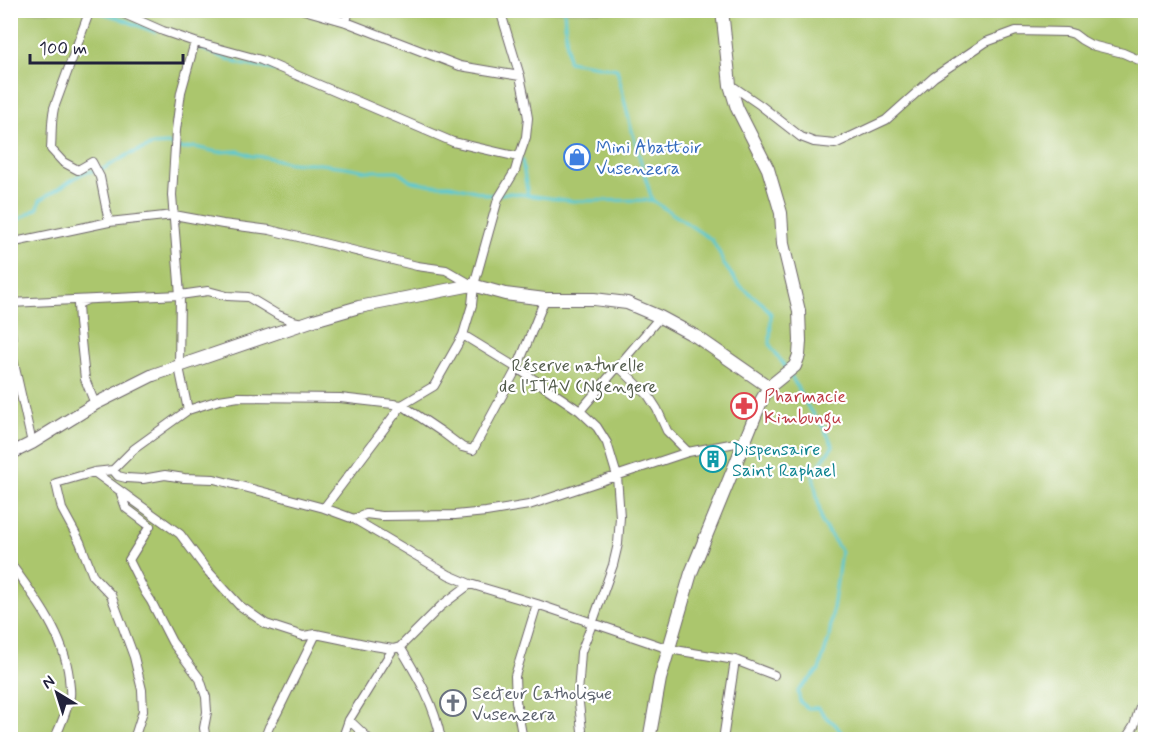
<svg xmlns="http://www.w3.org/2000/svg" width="1156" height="750" font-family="Mynerve,sans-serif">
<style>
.green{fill:#abc66d;stroke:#667454;stroke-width:1.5}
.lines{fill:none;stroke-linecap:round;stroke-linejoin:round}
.stream{stroke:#5cc9d2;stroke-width:3}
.street-casing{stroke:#6b6368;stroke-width:10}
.secondary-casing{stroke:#6b6368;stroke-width:14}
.street{stroke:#fff;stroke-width:8}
.secondary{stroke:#fff;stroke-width:12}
.labels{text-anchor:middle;stroke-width:4.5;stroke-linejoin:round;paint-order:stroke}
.shop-label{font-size:18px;fill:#366cbe;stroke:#fff;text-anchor:start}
.park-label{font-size:18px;fill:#525b4c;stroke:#fff}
.health-label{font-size:18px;fill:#be3a42;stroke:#fff;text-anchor:start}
.culture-label{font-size:18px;fill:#0d838f;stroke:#fff;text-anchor:start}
.worship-label{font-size:18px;fill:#5b616d;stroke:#fff;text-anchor:start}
</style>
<rect width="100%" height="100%" fill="#fff"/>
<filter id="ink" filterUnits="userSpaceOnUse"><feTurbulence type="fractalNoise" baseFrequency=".0167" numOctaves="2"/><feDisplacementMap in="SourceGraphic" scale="12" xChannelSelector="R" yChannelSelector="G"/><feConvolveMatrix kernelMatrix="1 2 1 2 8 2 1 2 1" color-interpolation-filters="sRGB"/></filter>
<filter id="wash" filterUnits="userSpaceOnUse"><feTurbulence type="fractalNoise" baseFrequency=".008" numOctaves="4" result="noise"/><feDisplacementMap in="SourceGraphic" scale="24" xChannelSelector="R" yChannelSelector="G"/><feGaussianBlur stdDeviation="1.35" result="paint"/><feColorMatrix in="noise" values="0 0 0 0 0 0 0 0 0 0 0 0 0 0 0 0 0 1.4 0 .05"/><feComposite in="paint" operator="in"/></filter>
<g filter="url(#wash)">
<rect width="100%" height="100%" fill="#f2ddbd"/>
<path class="green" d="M11,11H1145V739H11Z"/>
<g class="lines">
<path class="stream" d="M92,10L119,18L155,32
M564,10L568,61L617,69L630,124L652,200
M195,46L240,64L275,70
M520,160H522L528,196
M10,221L18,220L38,208L40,200L83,173L103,169L128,155L153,145L169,144L183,149L195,147L217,152L239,151L252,156L266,157L289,163H311L346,167L367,171H398L411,181L433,185H450L479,192L488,195L511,193L573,201L652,200L712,240L720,254L723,263L739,285L763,304L771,314L770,345L786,368
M790,374L809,409L824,428L833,446L826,455L813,475L822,523L841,551L829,638L819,670L798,691L800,702L808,708H818L828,719L835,724L847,740"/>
</g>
</g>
<g filter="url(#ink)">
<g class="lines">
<defs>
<path id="street" d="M90,10L54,108C51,121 52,135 51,149L63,162L78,170L92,162L100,177L109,222
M115,10L163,31L195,42L261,60L453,142L519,157
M304,10L346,22L460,66L520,76
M346,22L349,10
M731,85L760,105L801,137L814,142L835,144L886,120L934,77L986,42L1016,31L1067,32L1074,34L1082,40L1091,45L1123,53L1146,63
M10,243L109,222L174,215L223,224L270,230L417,266L446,270L472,285
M87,300L78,304L79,322L85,379L95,404
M10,303L180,295L208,291L227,296L248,297L278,315L293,321L302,323
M10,316L13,359L32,443
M463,335L517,368L580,411L597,427L607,443L617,476L620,517L618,544L613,565L592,624L581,652L578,694L583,740
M618,366L648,395L657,409L667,431L688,452
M188,410L179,367L180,295L172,195L176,130L181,92L195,42
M580,411L660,317
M113,470L118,476L126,478L143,479L165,475L184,478L214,479L324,508L354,519L449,575L470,584L537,604L669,649L735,660L774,675
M94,472L180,534L206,569L239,605L266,624L303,636L316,634L374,646L393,649L400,647L441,606L470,584
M120,491L126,508L150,526L129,560L145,592L151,601L172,642L200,679L206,697L207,712L204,728L206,740
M324,508L402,405L434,386L463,335L472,305L474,285L498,199L515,171L519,157L526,137L528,118L525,100L520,76L500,10
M354,519L366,514L382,516L455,515L486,512L529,505L688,452L746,441
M10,563C35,597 64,635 69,677C69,683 71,690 70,696C67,711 61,725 54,740
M400,647C418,677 435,705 441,740
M349,720L370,740
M132,740L136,733L143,711L142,690L134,657L111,595L93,576L80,542L62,509L56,483L94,472L113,470L134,449L188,410L219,400L239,397L340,398L402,405L442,432L462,447L473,450L517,368L545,299
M264,740L269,727L277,713L316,634
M342,740L349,720L393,649
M425,740L440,734
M523,740L516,701L515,676L537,604
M723,740L735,660
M1125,740L1134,726L1146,687"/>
<path id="secondary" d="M10,454L32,443L95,404L153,375L314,320L359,307L472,285L505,294L545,299H594L627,303L660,317L697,337L769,387
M649,740L660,679L691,573L762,399L769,387L795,366L799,355L800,341L799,311L783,244L781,213L768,169L737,108L730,85L722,10"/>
</defs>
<use href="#street" class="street-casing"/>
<use href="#secondary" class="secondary-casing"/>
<use href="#street" class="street"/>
<use href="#secondary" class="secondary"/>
</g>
</g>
<defs>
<symbol id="shop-ring" viewBox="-11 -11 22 22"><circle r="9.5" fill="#fff" stroke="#3f7fe0" stroke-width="1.5"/><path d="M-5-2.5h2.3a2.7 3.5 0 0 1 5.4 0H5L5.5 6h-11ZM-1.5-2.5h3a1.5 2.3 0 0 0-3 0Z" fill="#3f7fe0"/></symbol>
<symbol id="pharmacy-ring" viewBox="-11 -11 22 22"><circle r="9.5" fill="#fff" stroke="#e0444e" stroke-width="1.5"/><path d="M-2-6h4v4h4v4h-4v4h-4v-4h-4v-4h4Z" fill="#e0444e"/></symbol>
<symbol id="building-ring" viewBox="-11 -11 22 22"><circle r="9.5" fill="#fff" stroke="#0f9aa8" stroke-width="1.5"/><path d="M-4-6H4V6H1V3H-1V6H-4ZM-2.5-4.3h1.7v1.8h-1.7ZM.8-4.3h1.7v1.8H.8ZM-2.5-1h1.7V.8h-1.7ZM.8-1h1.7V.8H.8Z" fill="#0f9aa8"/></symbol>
<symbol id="church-ring" viewBox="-11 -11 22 22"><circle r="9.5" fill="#fff" stroke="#6b7280" stroke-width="1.5"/><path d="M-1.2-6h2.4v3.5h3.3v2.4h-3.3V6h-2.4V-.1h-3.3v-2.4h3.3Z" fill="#6b7280"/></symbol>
</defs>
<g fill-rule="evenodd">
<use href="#shop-ring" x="562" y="142" width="30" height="30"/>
<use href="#pharmacy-ring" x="729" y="391" width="30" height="30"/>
<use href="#building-ring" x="698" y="444" width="30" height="30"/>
<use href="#church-ring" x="438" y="688" width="30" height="30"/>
</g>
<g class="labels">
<g class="shop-label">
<text x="596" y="153">Mini Abattoir<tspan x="596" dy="21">Vusenzera</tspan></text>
</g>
<g class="park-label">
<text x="578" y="371">Réserve naturelle<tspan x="578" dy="21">de l'ITAV (Ngengere</tspan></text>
</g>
<g class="health-label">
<text x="764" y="402">Pharmacie<tspan x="764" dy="21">Kimbungu</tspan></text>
</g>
<g class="culture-label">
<text x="732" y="455">Dispensaire<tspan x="732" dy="21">Saint Raphael</tspan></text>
</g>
<g class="worship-label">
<text x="472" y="699">Secteur Catholique<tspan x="472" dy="21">Vusenzera</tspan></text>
</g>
</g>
<rect width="1156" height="750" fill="none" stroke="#fff" stroke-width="36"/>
<g transform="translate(57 693) rotate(322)" stroke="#ffffff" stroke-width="4.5" paint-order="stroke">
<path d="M0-4.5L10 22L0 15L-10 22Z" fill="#22223b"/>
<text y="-9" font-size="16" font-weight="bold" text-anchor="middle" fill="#22223b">N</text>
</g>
<path d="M30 54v9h153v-9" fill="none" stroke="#22223b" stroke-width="3"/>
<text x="39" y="54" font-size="18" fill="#22223b" stroke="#ffffff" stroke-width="4.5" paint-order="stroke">100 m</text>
</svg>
